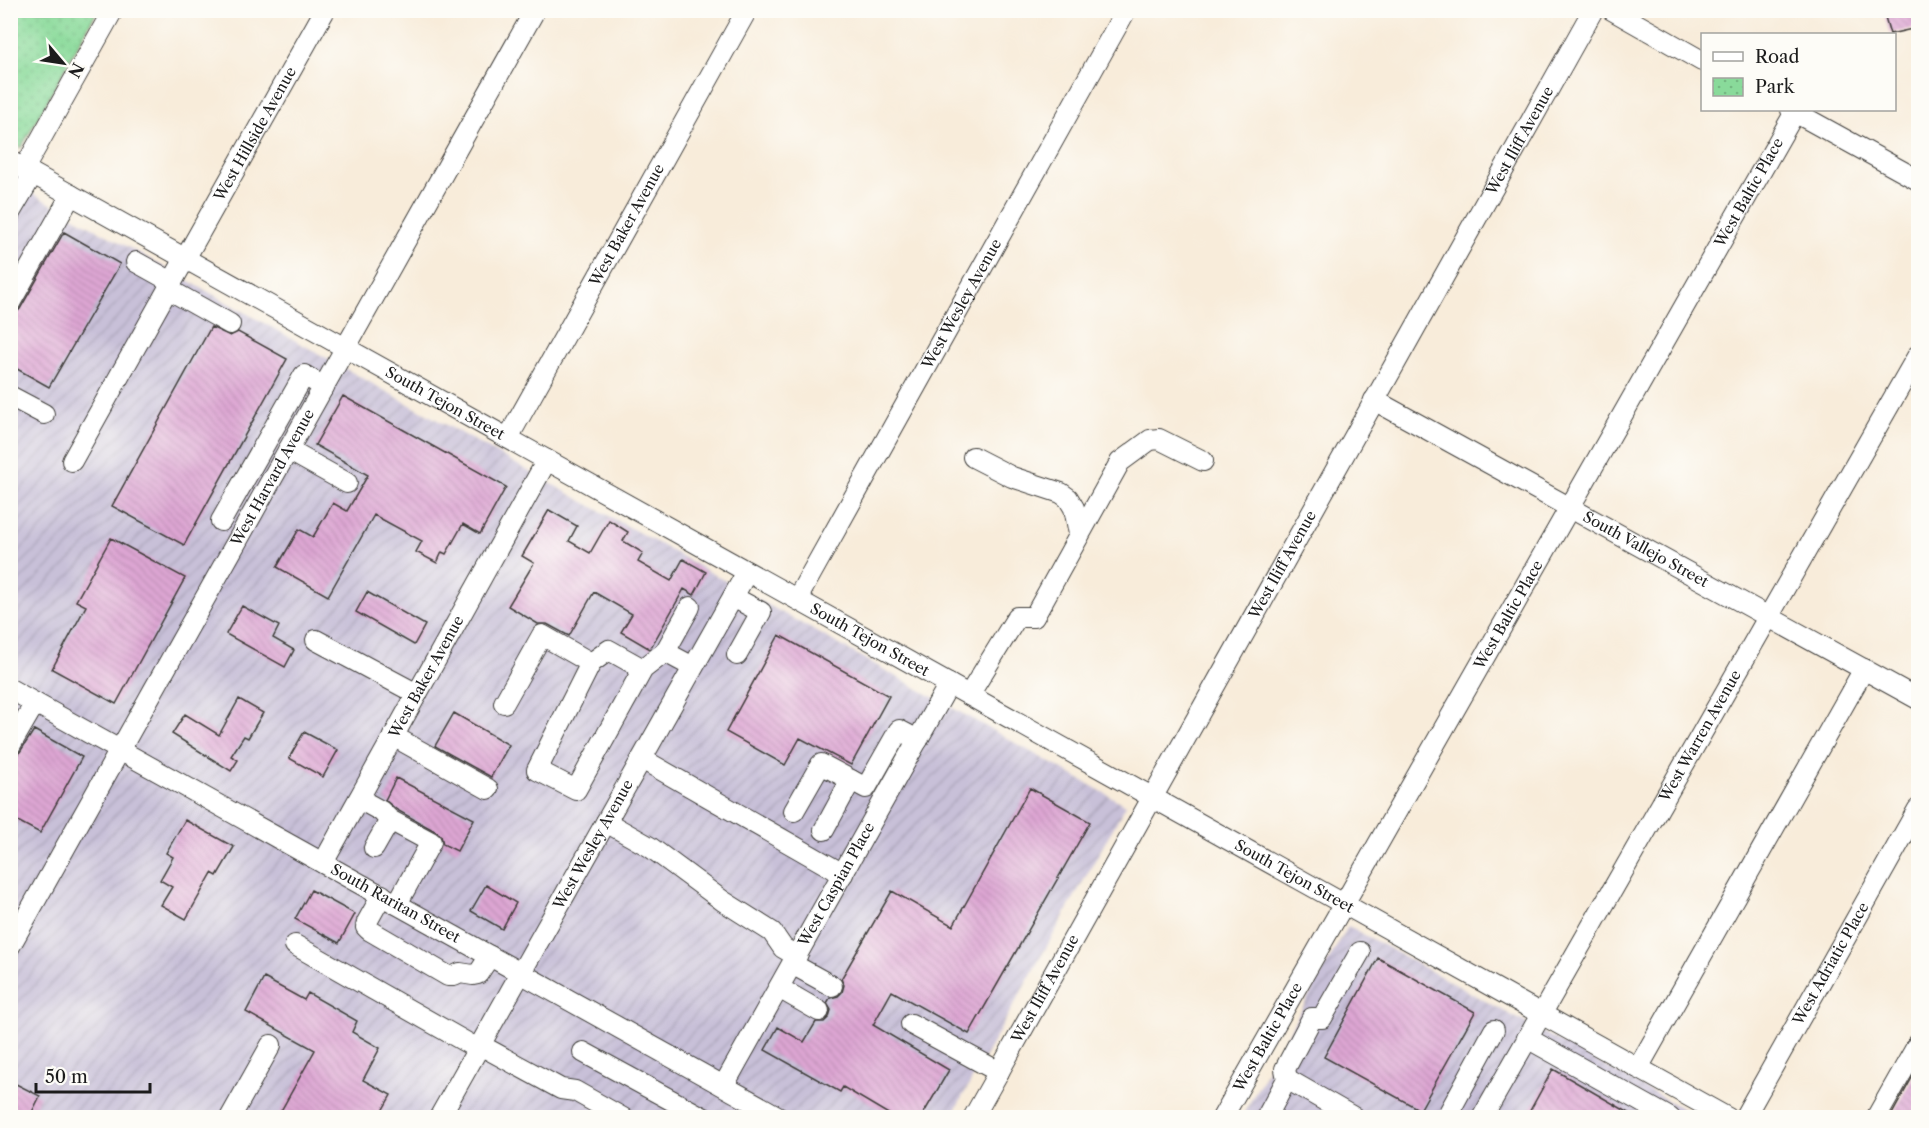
<svg xmlns="http://www.w3.org/2000/svg" width="1929" height="1128" font-family="'Libre Caslon Text',serif">
<style>
.industrial{fill:url(#industrial-furrows)}
.park{fill:url(#park-dots);stroke:#527b5b;stroke-width:1.5}
.building{fill:url(#building-back-hatch)}
.lines{fill:none;stroke-linecap:round;stroke-linejoin:round}
.minor-casing{stroke:#3d3b38;stroke-width:22}
.minor{stroke:#fff;stroke-width:20}
.labels{text-anchor:middle;stroke-width:6;stroke-linejoin:round;paint-order:stroke}
.street-label{font-size:15px;fill:#1c1c1c;stroke:#fdfcf7}
</style>
<defs>
<pattern id="industrial-furrows" width="10" height="10" patternUnits="userSpaceOnUse" patternTransform="scale(1.5)"><rect width="10" height="10" fill="#c8c0d8"/><path d="M-1 1l2-2M0 10L10 0M9 11l2-2" fill="none" stroke="#aba4b9"/></pattern>
<pattern id="park-dots" width="8" height="8" patternUnits="userSpaceOnUse" patternTransform="scale(1.5)"><rect width="8" height="8" fill="#89da9a"/><path d="M2 2h.1M6 6h.1" fill="none" stroke="#76ba84" stroke-width="1.8" stroke-linecap="round"/></pattern>
<pattern id="building-back-hatch" width="6" height="6" patternUnits="userSpaceOnUse" patternTransform="scale(1.5)"><rect width="6" height="6" fill="#dda6d3"/><path d="M-1 5l2 2M0 0l6 6M5-1l2 2" fill="none" stroke="#bd8eb5"/></pattern>
</defs>
<rect width="100%" height="100%" fill="#fdfcf7"/>
<filter id="ink" filterUnits="userSpaceOnUse"><feTurbulence type="fractalNoise" baseFrequency=".0167" numOctaves="2"/><feDisplacementMap in="SourceGraphic" scale="12" xChannelSelector="R" yChannelSelector="G"/><feConvolveMatrix kernelMatrix="1 2 1 2 8 2 1 2 1" color-interpolation-filters="sRGB"/></filter>
<filter id="wash" filterUnits="userSpaceOnUse"><feTurbulence type="fractalNoise" baseFrequency=".008" numOctaves="4" result="noise"/><feDisplacementMap in="SourceGraphic" scale="24" xChannelSelector="R" yChannelSelector="G"/><feGaussianBlur stdDeviation="1.35" result="paint"/><feColorMatrix in="noise" values="0 0 0 0 0 0 0 0 0 0 0 0 0 0 0 0 0 1.4 0 .05"/><feComposite in="paint" operator="in"/></filter>
<g filter="url(#wash)">
<rect width="100%" height="100%" fill="#f8ecda"/>
<path class="industrial" d="M10,181L1126,805L951,1117H11Z
M1348,926L1698,1117L1241,1118Z"/>
<path class="park" d="M11,10L97,11L21,148L11,142Z"/>
<g id="blocks">
<path class="building" d="M1912,10L1917,28L1890,34L1885,17Z
M64,232L120,264L49,387L10,365V319L20,309Z
M211,327L230,336L238,332L287,359L184,545L112,506Z
M343,396L506,487L480,534L463,524L446,554L442,552L437,563L416,552L422,541L374,515L328,596L277,567L299,529L313,537L333,503L347,511L368,475L315,445Z
M549,510L577,526L569,541L590,553L609,520L628,532L623,541L643,553L638,562L671,581L683,559L706,572L694,595L684,589L650,649L621,632L632,614L594,592L569,636L547,624H538L508,606L534,563L522,556Z
M111,538L185,578L116,704L52,669L86,606L76,601Z
M367,592L425,625L414,645L356,612Z
M242,606L279,626L273,638L294,650L285,667L226,634Z
M779,635L889,696L851,765L800,738L785,765L726,732Z
M239,699L263,713L248,738L244,736L231,756L238,760L231,771L172,734L185,714L219,735Z
M454,713L509,745L491,777L435,746Z
M34,730L82,757L40,833L10,817V758L20,752Z
M304,732L338,750L323,777L289,758Z
M396,778L474,819L457,851L443,844L441,836L437,832L397,810L385,800Z
M1030,788L1090,822L969,1034L892,991L873,1025L949,1070L921,1118H895L843,1087L840,1092L765,1050L778,1027L804,1042L816,1022H824L829,1017L831,1010L827,1003L830,998L838,996L842,992L844,985L841,979L892,891L953,926Z
M185,820L234,847L217,876L212,873L186,919L161,905L172,887L160,880L173,857L166,853Z
M486,885L516,903L502,929L471,911Z
M311,890L355,914L339,943L295,919Z
M1378,958L1475,1012L1420,1110L1324,1057Z
M264,978L304,1000L308,993L357,1021L352,1032L380,1048L363,1080L391,1095L378,1118H277L315,1050L246,1012Z
M1918,1067V1118H1890Z
M1553,1069L1638,1118H1526Z
M10,1081L40,1096L29,1118H10Z"/>
</g>
</g>
<g filter="url(#ink)">
<use href="#blocks" fill-opacity="0" stroke="#3d3b38" stroke-width="1.5"/>
<g class="lines">
<defs>
<g id="minor">
<path d="M1612,10L1702,61"/>
<path d="M1791,110L1918,180"/>
<path id="s1" d="M10,161L1728,1118"/>
<path d="M24,169L113,10"/>
<path d="M10,213L33,174"/>
<path d="M136,262L172,282"/>
<path d="M10,303L71,195"/>
<path id="s2" d="M230,324L168,289L325,10"/>
<path d="M10,396L44,414"/>
<path id="s3" d="M1374,400L1918,699"/>
<path id="s4" d="M508,438L747,10"/>
<path d="M288,450L347,483"/>
<path d="M973,457L1012,477L1061,493L1068,498L1074,508L1079,534"/>
<path d="M72,461L168,289"/>
<path d="M221,521L304,375L324,387"/>
<path d="M733,597L761,612L737,655"/>
<path id="s5" d="M797,599L1126,10"/>
<path d="M316,640L417,694"/>
<path d="M665,652L690,607"/>
<path d="M643,669L609,650L591,663L537,770L576,790L643,669L665,652L693,667"/>
<path id="s6" d="M10,689L781,1118"/>
<path d="M969,695L1017,617H1034L1120,462L1150,440L1159,439L1203,461"/>
<path d="M504,703L542,635L591,663"/>
<path d="M393,736L488,789"/>
<path d="M10,746L35,703"/>
<path d="M642,759L843,874"/>
<path d="M359,799L381,811L390,820L431,842L397,904"/>
<path d="M794,811L821,764L851,780"/>
<path d="M606,822L650,847L723,901L772,932L783,948L797,956"/>
<path d="M824,830L851,780L866,788L899,730L918,740"/>
<path d="M374,848L390,820"/>
<path id="s7" d="M323,863L547,460"/>
<path d="M382,895L367,922L366,927L369,930L448,976H454L460,973L473,975L478,974L490,956"/>
<path d="M295,945L478,1049"/>
<path id="s8" d="M10,946L535,10"/>
<path d="M792,964L832,986"/>
<path d="M779,988L819,1011"/>
<path d="M911,1024L999,1072"/>
<path d="M1527,1038L1670,1118"/>
<path d="M480,1045L561,1089L575,1091L623,1118"/>
<path d="M583,1052L704,1118"/>
<path d="M1638,1068L1864,669"/>
<path d="M1287,1079L1355,1118"/>
<path id="s9" d="M724,1085L949,684"/>
<path d="M230,1118L271,1045"/>
<path id="s10" d="M439,1118L747,572"/>
<path id="s11" d="M973,1118L1593,10"/>
<path id="s12" d="M1222,1118L1795,112"/>
<path d="M1266,1118L1287,1079L1285,1069L1312,1018H1322L1360,952"/>
<path d="M1446,1118L1494,1030"/>
<path id="s13" d="M1482,1118L1918,355"/>
<path id="s14" d="M1744,1118L1918,809"/>
<path d="M1876,1118L1918,1044"/>
</g>
</defs>
<use href="#minor" class="minor-casing"/>
<use href="#minor" class="minor"/>
</g>
</g>
<g class="labels">
<g class="street-label">
<text dy="5" stroke="none"><textPath href="#s2" startOffset="249">West Hillside Avenue</textPath></text>
<text dy="5" stroke="none"><textPath href="#s11" startOffset="1120">West Iliff Avenue</textPath></text>
<text dy="5" stroke="none"><textPath href="#s12" startOffset="1065">West Baltic Place</textPath></text>
<text dy="5" stroke="none"><textPath href="#s4" startOffset="244">West Baker Avenue</textPath></text>
<text dy="5" stroke="none"><textPath href="#s5" startOffset="338">West Wesley Avenue</textPath></text>
<text dy="5" stroke="none"><textPath href="#s1" startOffset="498">South Tejon Street</textPath></text>
<text dy="5" stroke="none"><textPath href="#s8" startOffset="537">West Harvard Avenue</textPath></text>
<text dy="5" stroke="none"><textPath href="#s3" startOffset="310">South Vallejo Street</textPath></text>
<text dy="5" stroke="none"><textPath href="#s11" startOffset="634">West Iliff Avenue</textPath></text>
<text dy="5" stroke="none"><textPath href="#s12" startOffset="579">West Baltic Place</textPath></text>
<text dy="5" stroke="none"><textPath href="#s1" startOffset="984">South Tejon Street</textPath></text>
<text dy="5" stroke="none"><textPath href="#s7" startOffset="213">West Baker Avenue</textPath></text>
<text dy="5" stroke="none"><textPath href="#s13" startOffset="440">West Warren Avenue</textPath></text>
<text dy="5" stroke="none"><textPath href="#s10" startOffset="314">West Wesley Avenue</textPath></text>
<text dy="5" stroke="none"><textPath href="#s1" startOffset="1470">South Tejon Street</textPath></text>
<text dy="5" stroke="none"><textPath href="#s9" startOffset="230">West Caspian Place</textPath></text>
<text dy="5" stroke="none"><textPath href="#s6" startOffset="441">South Raritan Street</textPath></text>
<text dy="5" stroke="none"><textPath href="#s14" startOffset="177">West Adriatic Place</textPath></text>
<text dy="5" stroke="none"><textPath href="#s11" startOffset="148">West Iliff Avenue</textPath></text>
<text dy="5" stroke="none"><textPath href="#s12" startOffset="93">West Baltic Place</textPath></text>
</g>
</g>
<rect width="1929" height="1128" fill="none" stroke="#fdfcf7" stroke-width="36"/>
<rect x="1701" y="33" width="195" height="78" fill="#fdfcf7" stroke="#a3a29f" stroke-width="1.5"/>
<rect x="1713" y="52" width="30" height="9" fill="#ffffff" stroke="#a3a29f" stroke-width="1.5"/>
<text x="1755" y="63" font-size="18" fill="#1c1c1c">Road</text>
<rect x="1713" y="78" width="30" height="18" fill="url(#park-dots)" stroke="#a3a29f" stroke-width="1.5"/>
<text x="1755" y="93" font-size="18" fill="#1c1c1c">Park</text>
<g transform="translate(63 63) rotate(119)" stroke="#fdfcf7" stroke-width="4.5" paint-order="stroke">
<path d="M0-4.5L10 22L0 15L-10 22Z" fill="#1c1c1c"/>
<text y="-9" font-size="16" font-weight="bold" text-anchor="middle" fill="#1c1c1c">N</text>
</g>
<path d="M36 1083v9h114v-9" fill="none" stroke="#1c1c1c" stroke-width="3"/>
<text x="45" y="1083" font-size="18" fill="#1c1c1c" stroke="#fdfcf7" stroke-width="4.5" paint-order="stroke">50 m</text>
</svg>
